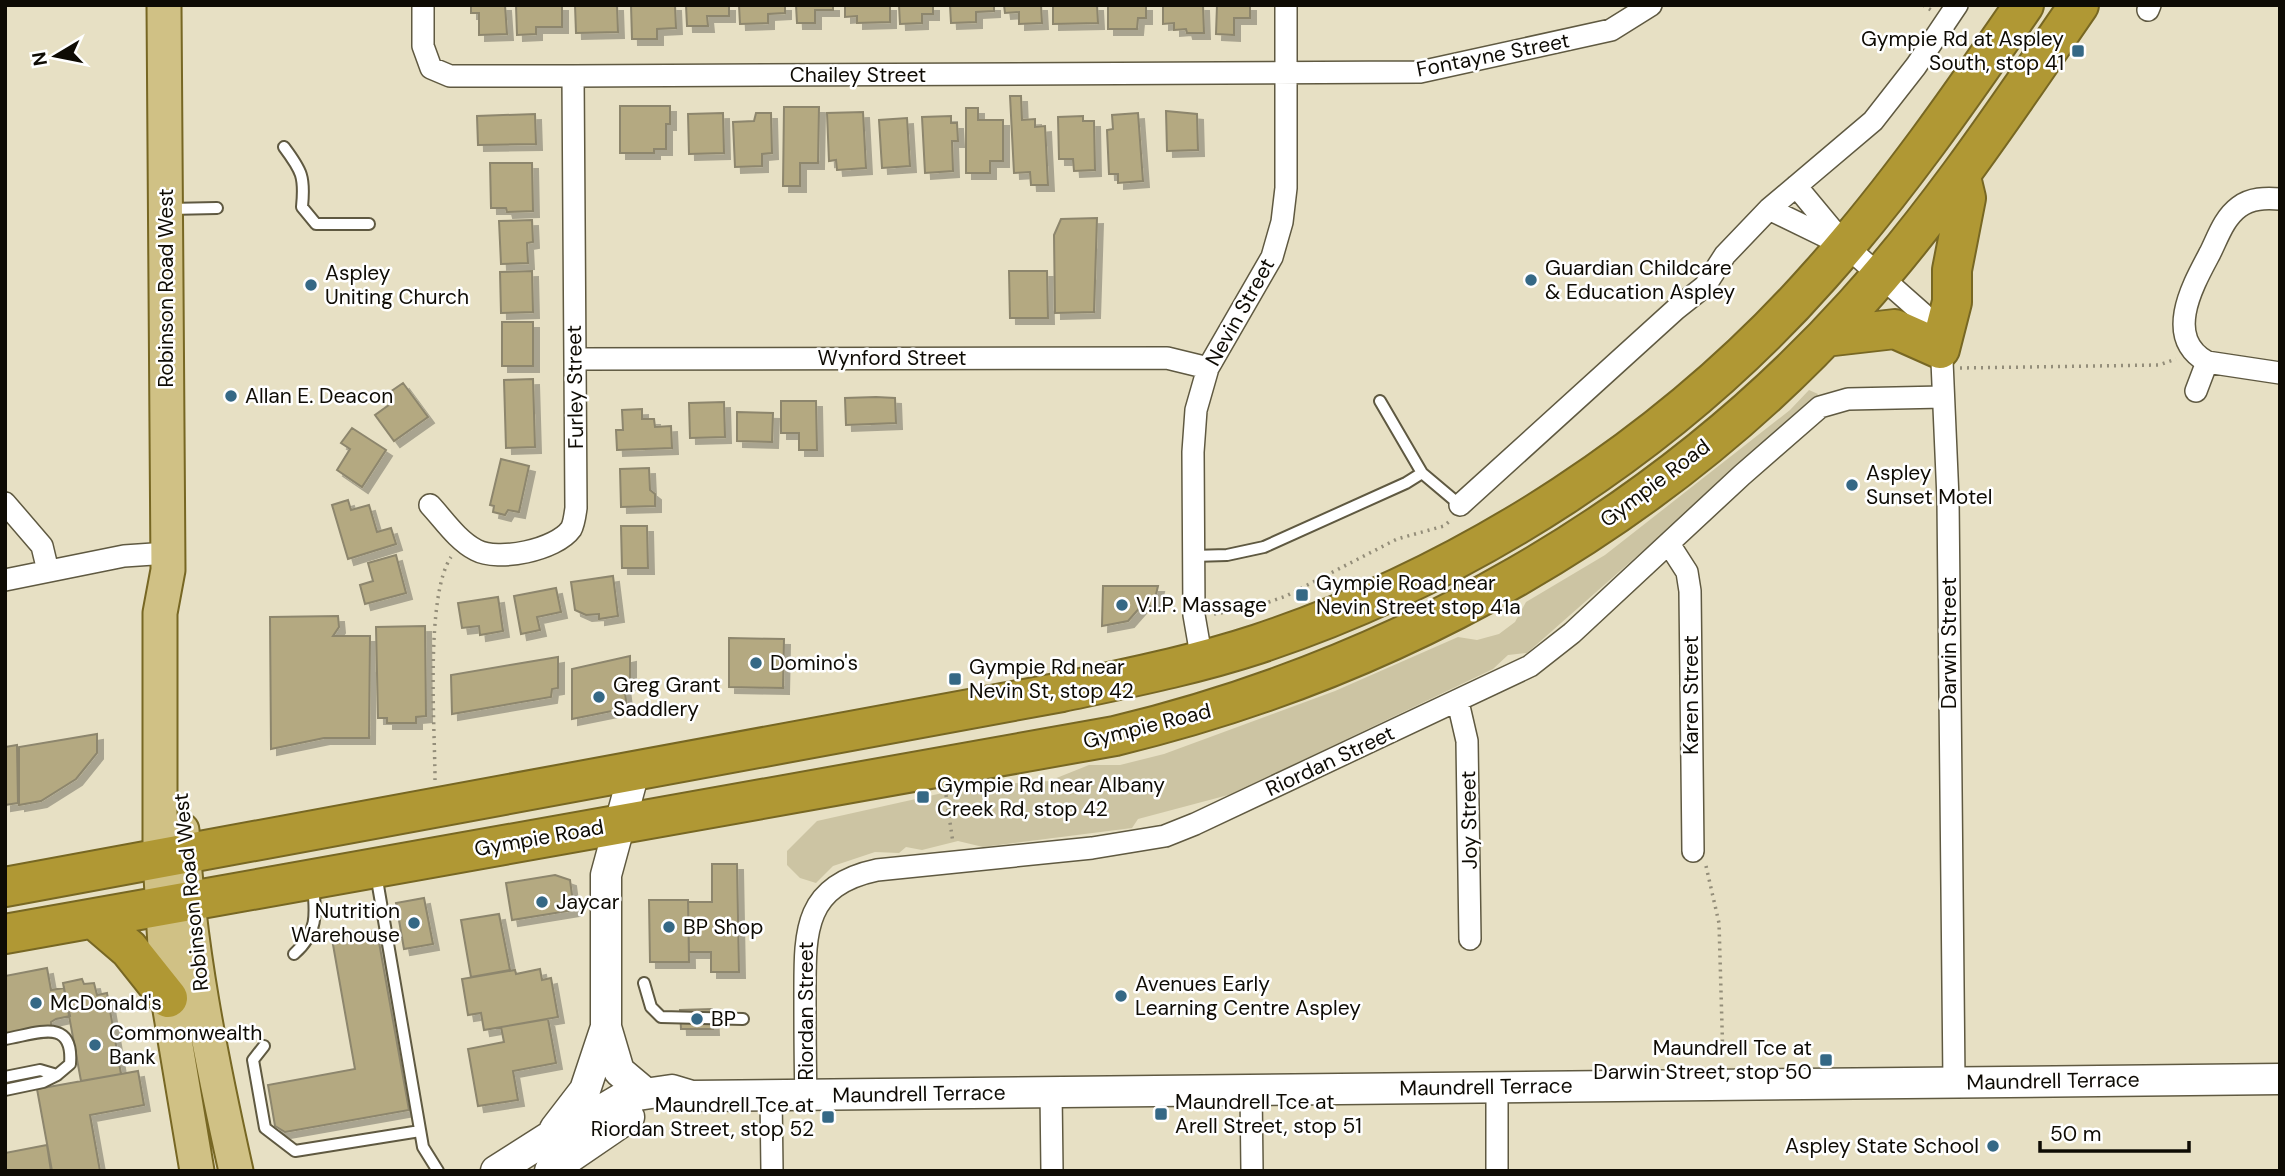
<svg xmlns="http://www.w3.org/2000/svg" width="2285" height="1176" font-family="'DM Sans',sans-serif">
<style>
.green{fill:#ccc4a3}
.building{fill:#b4a981;stroke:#8d866d;stroke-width:2;filter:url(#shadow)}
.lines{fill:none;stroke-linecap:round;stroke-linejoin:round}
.lane-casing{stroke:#5f5941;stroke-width:14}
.street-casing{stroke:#5f5941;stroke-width:24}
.secondary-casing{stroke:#5f5941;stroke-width:33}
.primary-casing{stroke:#776723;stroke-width:37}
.highway-casing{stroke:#776723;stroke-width:42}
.path{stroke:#938d79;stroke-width:3.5;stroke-dasharray:2 5;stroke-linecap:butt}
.lane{stroke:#fff;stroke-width:10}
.street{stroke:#fff;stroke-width:21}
.secondary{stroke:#fff;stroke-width:30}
.primary{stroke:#d0c185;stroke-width:33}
.highway{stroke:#b09834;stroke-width:38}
.poi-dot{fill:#356885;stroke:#fff;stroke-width:2.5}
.labels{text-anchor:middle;stroke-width:5;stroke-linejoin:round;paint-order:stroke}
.poi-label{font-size:21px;fill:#0e0b04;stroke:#fff;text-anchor:start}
.street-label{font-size:21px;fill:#0e0b04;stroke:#fff}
</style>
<defs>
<filter id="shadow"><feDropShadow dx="6" dy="6" stdDeviation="0" flood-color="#0004"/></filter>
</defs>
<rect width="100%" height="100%" fill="#e7e0c4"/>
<path class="green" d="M1809,390L1818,394L1814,400L1527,653L1508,655L1493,669L1232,794L1138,819L1132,828L983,847L958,841L922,850L906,847L899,853L875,852L833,866L816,883L800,878L787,865V851L817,821L974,786L1049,781L1089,765H1120L1164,754L1335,691L1458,637L1477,640L1499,634L1515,622L1526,602L1605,555L1790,410Z"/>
<path class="building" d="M471,5H505L507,34L479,35V13H471Z
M516,5H562V27H536V34L517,35Z
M575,5H617L618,32L576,33Z
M631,5H675L676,28L657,29V39H632Z
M686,5H729V16H707L708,26H687Z
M739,5H785V13L768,14V23L740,24Z
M796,5H833V10H815V23H797Z
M845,5H890V22L857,23V16L845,17Z
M899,5H933V14H922V23L900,24Z
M950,5H994V11L976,12V22L951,23Z
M1004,5H1041L1042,23L1019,24V12L1005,13Z
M1053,5H1097L1098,23L1053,24Z
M1108,5H1146V18H1138L1137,29H1108Z
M1163,5H1203L1204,33H1187L1186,29L1174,30V23L1163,24Z
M1217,5H1250V18H1234V35L1216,34Z
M1010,96H1021L1022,120L1035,119V127L1045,126L1048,185H1031L1030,172L1014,173Z
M620,106H670V124H666V149H654V153H620Z
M784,107H819L818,163H800V186H783Z
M966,108H978V120H1003V161H990V173H966Z
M1166,111L1197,114L1198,150L1167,151Z
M863,112L866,168L837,170L836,160L829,161L827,113Z
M723,113L724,153L689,154L688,114Z
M756,113H771L772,153L762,154V166L735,167L733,122L754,121Z
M1138,113L1143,181L1118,183V174H1109L1107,130L1113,129L1112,115Z
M535,114L536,144L478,145L477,116Z
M951,116V123H957L958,141H952L953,171L925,173L922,117Z
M1083,116V121H1094L1095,170L1074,171L1073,159H1059L1058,117Z
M907,118L910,166L882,168L879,120Z
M490,163H532L533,211L507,212L506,208H491Z
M1097,218L1094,312L1055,313L1054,235L1061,219Z
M532,220L533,242L527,243L528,263L501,264L499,221Z
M532,271L533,312L501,313L500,272Z
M1009,271H1047L1048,318H1010Z
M502,322H533V366H502Z
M533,379L535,447L506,448L504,380Z
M403,383L428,417L394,441L375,415L393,402L387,394Z
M876,397L895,398L896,423L846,425L845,398Z
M781,401H816L817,450H799V433H781Z
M724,402L725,437L690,438L689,403Z
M642,409V419H654L655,427L671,426L672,448L617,450L616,430H623L622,410Z
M737,412L773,413L772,442L737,441Z
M352,428L386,450L362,487L337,470L350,449L341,443Z
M501,459L529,466L519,512L508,510L505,515L493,512L494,506L490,505Z
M649,468L650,490L655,494V506L621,507L620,469Z
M348,500L351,510L369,505L377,532L391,528L396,544L348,559L332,505Z
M621,526H647L648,568H622Z
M396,555L406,593L365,604L360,585L373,581L368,563Z
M613,576L618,616L599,619V614L586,615L575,610L571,582Z
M1103,586H1158L1153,607L1143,604L1128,621L1102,626Z
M556,588L561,612L537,617L540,630L521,634L514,596Z
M498,597L503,631L480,635L479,626L462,628L458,603Z
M338,616L339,627L333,636H370L369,738H324L271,749L270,617Z
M425,626L426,716L416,717V723H387V718H378L376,627Z
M729,638L784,639L783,688L729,687Z
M630,656V684L624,685L627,708L572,719V669Z
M558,657V688L552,689L551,697L452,714L451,675Z
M97,734V753L76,779L41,801L19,805V747Z
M17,745L18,803L5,805V747Z
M712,864H737L739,972H711V952H689L688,902H712Z
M555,875L570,880L574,910L512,920L506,883Z
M424,898L433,944L404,949L396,903Z
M649,900H688L689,962H650Z
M499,914L510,970L471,977L461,920Z
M377,931L409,1110L285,1132L275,1126L268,1085L355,1069L332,939Z
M47,968L51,990L64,988L70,1016L56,1019L51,1022V1026L5,1034V976Z
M540,969L542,980L551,978L558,1017L484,1030L481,1013L468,1015L462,979L515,970L516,974Z
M82,979L84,984L94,983L97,995L107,993L121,1074L81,1081L63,983Z
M712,1009L713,1029H681L680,1010Z
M548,1019L556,1063L513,1071L518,1100L478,1106L468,1049L504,1042L501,1027Z
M138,1071L144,1105L90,1115L100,1171H52L37,1089Z
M47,1145L51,1171H5V1153Z"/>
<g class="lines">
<defs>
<path id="lane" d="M284,147C302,171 305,177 302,207L316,224H369
M169,209L217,208
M1380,401L1422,473L1460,505
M1193,556L1227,555L1264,547L1406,483L1422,473
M376,874L423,1147L438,1171
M294,954C318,933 316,914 313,885
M644,983L651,1007L661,1017L743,1019
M5,1039C36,1034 74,1016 70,1064L57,1075L40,1070L5,1077
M264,1046L253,1060L265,1128L295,1151L420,1131
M5,1090L43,1082L57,1075"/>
<path id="street" d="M423,5V46L431,68L450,76H573L1420,72L1611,30L1651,5
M2148,10L2150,5
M1796,186L1845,245L1922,313L1935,334L1942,361L1948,499L1954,1082
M1769,209L1843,245
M575,359L1167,358L1208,368
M2207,362L2280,373
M2196,391L2207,362C2163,337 2193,285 2210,253C2218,237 2224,218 2239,207C2251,198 2265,198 2280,199
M5,503L42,546L48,571
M430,505C444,520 457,540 476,550C498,562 556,550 571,529C574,524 575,515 576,508L573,76
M1460,505L1676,309L1705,286L1725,255L1769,209L1873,121L1916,66L1957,5
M1669,544L1687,572L1690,591L1693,851
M5,580L124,556L168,553
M1202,661L1194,615L1193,452L1196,410L1208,368L1272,257L1282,222L1286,188V5
M1458,702L1467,741L1470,939
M1497,1087V1171
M1251,1089L1252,1171
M1051,1092L1052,1171
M771,1095L772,1171
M806,1095C805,1063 805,1030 805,998C805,933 802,886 877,870L1092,848L1165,836L1195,824L1530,666L1572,633L1742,475L1820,407L1848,399L1943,397"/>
<path id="secondary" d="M634,772L606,875V1027L619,1071L644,1092
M555,1129L585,1090L606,1027
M496,1171L551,1136L570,1129L624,1097L672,1090L692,1096L2280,1079
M550,1171L629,1117"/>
<path id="primary" d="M164,5L168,570L160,613V859L168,998L197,1171
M182,830C188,945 211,1059 236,1171"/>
<path id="highway" d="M1825,337L1895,329L1940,349L1952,302V270L1966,198L1961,177
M5,887L1062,692C1128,678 1194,665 1258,644C1471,573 1673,442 1821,274C1896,190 1960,98 2024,5
M94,919L129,949L168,998
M5,934L1115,736C1397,668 1660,521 1855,305C1939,212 2008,108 2079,5"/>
</defs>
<use href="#lane" class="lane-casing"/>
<use href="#street" class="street-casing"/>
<use href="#secondary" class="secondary-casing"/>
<use href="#primary" class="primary-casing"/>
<use href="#highway" class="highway-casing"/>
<path class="path" d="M1923,5L1931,10
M1960,368L2159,365L2176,359
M1214,614L1252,608L1286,596L1397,539L1444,526L1451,520
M435,780C435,728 425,596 451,557
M946,795L953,843
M1706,866L1719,923L1723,1060"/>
<use href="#lane" class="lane"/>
<use href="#street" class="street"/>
<use href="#secondary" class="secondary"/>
<use href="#primary" class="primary"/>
<use href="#highway" class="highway"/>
</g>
<g class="poi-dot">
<rect x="2071" y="44" width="14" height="14" rx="3.5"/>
<circle cx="1531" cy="280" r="7"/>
<circle cx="311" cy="285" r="7"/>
<circle cx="231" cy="396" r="7"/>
<circle cx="1852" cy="485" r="7"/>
<rect x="1295" y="588" width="14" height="14" rx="3.5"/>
<circle cx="1122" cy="605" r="7"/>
<circle cx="756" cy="663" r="7"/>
<rect x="948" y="672" width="14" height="14" rx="3.5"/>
<circle cx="599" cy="697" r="7"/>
<rect x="916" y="790" width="14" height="14" rx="3.5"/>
<circle cx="542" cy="902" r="7"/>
<circle cx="414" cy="923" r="7"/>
<circle cx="669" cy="927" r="7"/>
<circle cx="1121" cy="996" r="7"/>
<circle cx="36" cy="1003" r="7"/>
<circle cx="697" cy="1019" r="7"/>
<circle cx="95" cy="1045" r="7"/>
<rect x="1819" y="1053" width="14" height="14" rx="3.5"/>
<rect x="1154" y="1107" width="14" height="14" rx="3.5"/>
<rect x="821" y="1110" width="14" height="14" rx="3.5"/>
<circle cx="1993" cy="1146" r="7"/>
</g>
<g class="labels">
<g class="poi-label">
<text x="2064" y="46" text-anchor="end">Gympie Rd at Aspley<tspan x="2064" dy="24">South, stop 41</tspan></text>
<text x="1545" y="275">Guardian Childcare<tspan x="1545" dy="24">&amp; Education Aspley</tspan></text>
<text x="325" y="280">Aspley<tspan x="325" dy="24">Uniting Church</tspan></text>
<text x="245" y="403">Allan E. Deacon</text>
<text x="1866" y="480">Aspley<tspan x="1866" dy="24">Sunset Motel</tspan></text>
<text x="1316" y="590">Gympie Road near<tspan x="1316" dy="24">Nevin Street stop 41a</tspan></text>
<text x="1136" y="612">V.I.P. Massage</text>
<text x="770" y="670">Domino's</text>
<text x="969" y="674">Gympie Rd near<tspan x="969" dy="24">Nevin St, stop 42</tspan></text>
<text x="613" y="692">Greg Grant<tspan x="613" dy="24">Saddlery</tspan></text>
<text x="937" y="792">Gympie Rd near Albany<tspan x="937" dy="24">Creek Rd, stop 42</tspan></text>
<text x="556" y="909">Jaycar</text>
<text x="400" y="918" text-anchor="end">Nutrition<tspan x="400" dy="24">Warehouse</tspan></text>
<text x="683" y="934">BP Shop</text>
<text x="1135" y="991">Avenues Early<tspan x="1135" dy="24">Learning Centre Aspley</tspan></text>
<text x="50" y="1010">McDonald's</text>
<text x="711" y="1026">BP</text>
<text x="109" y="1040">Commonwealth<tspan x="109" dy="24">Bank</tspan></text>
<text x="1812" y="1055" text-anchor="end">Maundrell Tce at<tspan x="1812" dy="24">Darwin Street, stop 50</tspan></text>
<text x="1175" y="1109">Maundrell Tce at<tspan x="1175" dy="24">Arell Street, stop 51</tspan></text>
<text x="814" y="1112" text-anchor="end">Maundrell Tce at<tspan x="814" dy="24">Riordan Street, stop 52</tspan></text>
<text x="1979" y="1153" text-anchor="end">Aspley State School</text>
</g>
<g class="street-label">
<text transform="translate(1493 55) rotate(-11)" y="7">Fontayne Street</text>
<text x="858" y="82">Chailey Street</text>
<text transform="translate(166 288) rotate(-90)" y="7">Robinson Road West</text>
<text transform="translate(1240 312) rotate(-61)" y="7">Nevin Street</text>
<text x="892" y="365">Wynford Street</text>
<text transform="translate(575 387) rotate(-91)" y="7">Furley Street</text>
<text transform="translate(1655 483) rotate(-37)" y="7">Gympie Road</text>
<text transform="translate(1949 643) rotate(-90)" y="7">Darwin Street</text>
<text transform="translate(1691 695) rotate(-90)" y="7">Karen Street</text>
<text transform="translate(1147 726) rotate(-14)" y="7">Gympie Road</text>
<text transform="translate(1330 761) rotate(-25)" y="7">Riordan Street</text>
<text transform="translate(1469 820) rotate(-91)" y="7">Joy Street</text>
<text transform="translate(539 838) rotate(-10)" y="7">Gympie Road</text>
<text transform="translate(191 892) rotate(-96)" y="7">Robinson Road West</text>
<text transform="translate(806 1011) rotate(-90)" y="7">Riordan Street</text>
<text transform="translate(2053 1081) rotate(-1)" y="7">Maundrell Terrace</text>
<text transform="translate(1486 1087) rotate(-1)" y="7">Maundrell Terrace</text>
<text transform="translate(919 1094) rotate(-1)" y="7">Maundrell Terrace</text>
</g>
</g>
<rect width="2285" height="1176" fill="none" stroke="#0e0b04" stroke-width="14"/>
<g transform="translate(56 56) rotate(260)" stroke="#ffffff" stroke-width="5" paint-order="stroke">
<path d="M0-5L12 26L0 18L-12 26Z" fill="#0e0b04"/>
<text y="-10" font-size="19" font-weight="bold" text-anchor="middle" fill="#0e0b04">N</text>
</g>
<path d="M2040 1141v10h149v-10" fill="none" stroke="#0e0b04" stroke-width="3.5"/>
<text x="2050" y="1141" font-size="21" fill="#0e0b04" stroke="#ffffff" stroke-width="5" paint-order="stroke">50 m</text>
</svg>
